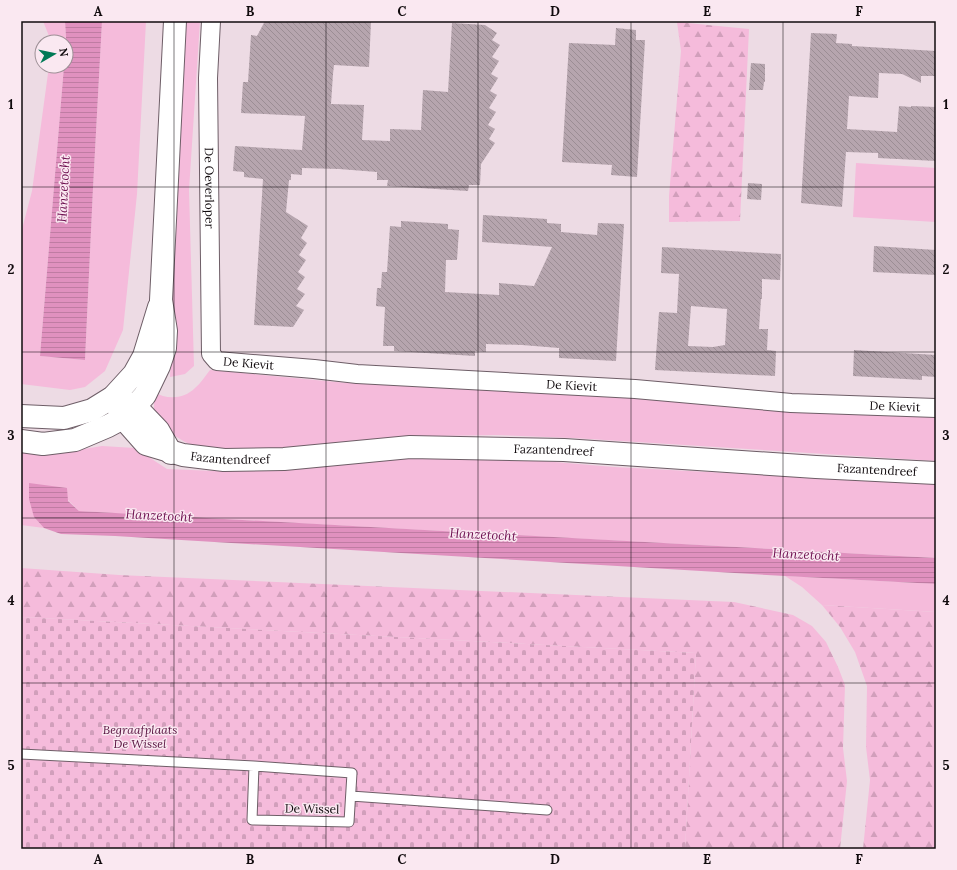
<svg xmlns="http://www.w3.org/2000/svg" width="957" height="870" font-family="Lora,serif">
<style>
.grass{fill:#f5bbdb}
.forest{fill:url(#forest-firs)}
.cemetery{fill:url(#cemetery-stones)}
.water{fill:url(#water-rules)}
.building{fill:url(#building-back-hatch);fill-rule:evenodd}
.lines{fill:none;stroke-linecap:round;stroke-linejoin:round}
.lane-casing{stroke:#6e5e67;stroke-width:11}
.street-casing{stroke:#6e5e67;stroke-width:20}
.secondary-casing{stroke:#6e5e67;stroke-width:24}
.lane{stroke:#fff;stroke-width:9}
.street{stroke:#fff;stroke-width:18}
.secondary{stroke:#fff;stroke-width:22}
.grid{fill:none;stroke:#110b0e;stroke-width:1;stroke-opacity:0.55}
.labels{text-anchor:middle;stroke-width:3;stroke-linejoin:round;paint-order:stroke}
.street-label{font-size:12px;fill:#110b0e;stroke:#fae8f1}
.park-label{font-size:12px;font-style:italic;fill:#57113f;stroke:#fae8f1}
.water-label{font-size:13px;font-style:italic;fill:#6f1151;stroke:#fae8f1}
.neatline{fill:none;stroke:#110b0e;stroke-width:1.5}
.grid-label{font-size:13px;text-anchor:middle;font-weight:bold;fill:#110b0e}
</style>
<defs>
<pattern id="forest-firs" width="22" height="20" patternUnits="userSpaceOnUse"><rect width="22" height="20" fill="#f5bbdb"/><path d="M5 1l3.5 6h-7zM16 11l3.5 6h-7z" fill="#d19fbb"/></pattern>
<pattern id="cemetery-stones" width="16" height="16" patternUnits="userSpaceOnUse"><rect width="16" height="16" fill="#f5bbdb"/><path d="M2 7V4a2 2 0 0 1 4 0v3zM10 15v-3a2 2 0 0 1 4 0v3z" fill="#d19fbb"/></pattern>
<pattern id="water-rules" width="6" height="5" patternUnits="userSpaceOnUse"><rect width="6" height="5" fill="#e091bf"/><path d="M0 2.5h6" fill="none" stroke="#bf7ca3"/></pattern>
<pattern id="building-back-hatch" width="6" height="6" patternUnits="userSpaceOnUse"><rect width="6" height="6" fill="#b6a5ae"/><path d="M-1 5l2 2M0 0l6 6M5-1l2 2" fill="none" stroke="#9b8d94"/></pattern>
</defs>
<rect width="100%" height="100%" fill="#eddbe4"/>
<path class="grass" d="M43,21H65L66,37V42H49V36Z
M102,21H146L137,194L123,330L105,371L85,387L70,390L21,384V233L32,191L49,66H64L40,356L85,360L93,188Z
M186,21H200L189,190L194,366L185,374L170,377L174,269Z
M856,163L936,168V222L853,217Z
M210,370L347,383L463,387L936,412V461L573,438L495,435L435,436L348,445L236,450L199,448L185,442L170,433L155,413L154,409V392C167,400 184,399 195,388C201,383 205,376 210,370Z
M102,446L135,448L167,469L215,471L421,458L531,460L614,467L936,484V558L112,513L79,511L68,500L34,517L44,528L21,525V449L66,452Z
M785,576L936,584V612L822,605L802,587Z"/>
<path class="forest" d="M677,22L749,29L740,221L669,222V196L681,51Z
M21,568L119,575L734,602L793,615L812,626L826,642L838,667L845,685L843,748L847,781L840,849H685L696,653L21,617Z
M822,605L936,612V849H863L870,780L866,747L867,686L855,652L840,627Z"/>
<path class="cemetery" d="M21,617L696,653L685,849H21Z"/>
<path class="water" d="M65,21H102L93,188L85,360L40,356L64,66H66V37Z
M29,483L67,488L68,501L79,511L936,558V584L785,576L115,536L61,534L44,528L34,517L29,499Z"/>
<path class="building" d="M265,21H371L369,67L334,65L333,74L331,104L364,105L362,140L390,141V129L421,130L423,90L448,92L452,23L485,25L497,33L492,40L500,45L492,57L499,61L491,74L498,78L490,91L497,95L489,108L496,112L488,125L495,129L489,139L495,143L481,164L480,185H469L468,191L387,186L388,180H377V172L339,169L302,168V175L291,174V180H289L286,212L308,226L301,238L307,243L299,255L306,260L298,272L305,277L297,289L305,294L296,306L304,310L293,327L254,325L263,179L244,177V172L233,171L235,146L302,150L305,116L241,113L243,82H248L251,35L257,36Z
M616,28L636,30V40H645L637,177L611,175L612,165L562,162L569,43L615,45Z
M811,33L837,34L836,43L852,44V46L936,51V76H921V83L902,74L879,73L878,98L849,96L847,129L897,132L899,106L911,107V106L936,107V161L878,158V153L846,152L842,207L801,203Z
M751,63L765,64V82H764L763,90H749Z
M748,183L762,184L761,200L747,199Z
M483,215L547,219V223L561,224V232L597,235L598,223L624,224L616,361L559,358V348L522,345L486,344V352L475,351V356L394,351V346H383L385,307L376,306L377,288H381L382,272H387L390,226L401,227V221L448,224V229L459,230L457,260H446L445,292L499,295V283L534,286L552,247L482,242Z
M874,246L936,250V275L873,272Z
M662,247L781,254L780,280L762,279V299H761L759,329H768L767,350L776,351L775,376L655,370L659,312L677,313L679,274L661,273ZM691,306L727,309L725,345L713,347L688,346Z
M854,350L936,355V377L922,376V380L853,376Z"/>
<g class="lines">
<defs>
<path id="lane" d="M21,754L254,766L352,773L349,822L252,820L254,766
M351,796L547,810"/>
<g id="street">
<path id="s1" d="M211,21L208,78L211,354L217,361L314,369L357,374L635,389L791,403L936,408"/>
</g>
<g id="secondary">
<path id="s2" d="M113,397L123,418L146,444L183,455L224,460L284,459L410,447L564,450L816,467L936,473"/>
<path d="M123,401L135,406L158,430L171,453"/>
<path d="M21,416L64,418L92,410L113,397L134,374L144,356L159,307"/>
<path d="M21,441L43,444L75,440L108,426L123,418L135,406L145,395L159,366L165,348L166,331L161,300L175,21"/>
</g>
</defs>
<use href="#lane" class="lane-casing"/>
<use href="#street" class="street-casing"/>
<use href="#secondary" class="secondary-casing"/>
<use href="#lane" class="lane"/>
<use href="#street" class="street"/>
<use href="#secondary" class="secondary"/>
</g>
<path class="grid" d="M174,21V849M326,21V849M478,21V849M631,21V849M783,21V849M21,187H936M21,352H936M21,518H936M21,683H936"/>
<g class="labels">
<g class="street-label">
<text dy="4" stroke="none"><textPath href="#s1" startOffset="167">De Oeverloper</textPath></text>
<text dy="4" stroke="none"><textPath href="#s1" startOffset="374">De Kievit</textPath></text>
<text dy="4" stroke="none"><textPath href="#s1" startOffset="698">De Kievit</textPath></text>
<text dy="4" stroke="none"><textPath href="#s1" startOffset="1022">De Kievit</textPath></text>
<text dy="4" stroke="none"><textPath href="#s2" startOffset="468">Fazantendreef</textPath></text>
<text dy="4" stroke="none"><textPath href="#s2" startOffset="144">Fazantendreef</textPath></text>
<text dy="4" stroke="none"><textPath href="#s2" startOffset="792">Fazantendreef</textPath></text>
<text transform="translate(312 809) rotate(1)" y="4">De Wissel</text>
</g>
<g class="park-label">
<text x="140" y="734">Begraafplaats<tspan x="140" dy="14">De Wissel</tspan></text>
</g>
<g class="water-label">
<text transform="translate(63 189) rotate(-87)" y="5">Hanzetocht</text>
<text transform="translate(159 515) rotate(3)" y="5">Hanzetocht</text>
<text transform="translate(483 534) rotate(3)" y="5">Hanzetocht</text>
<text transform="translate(806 554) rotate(3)" y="5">Hanzetocht</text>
</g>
</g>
<rect width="957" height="870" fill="none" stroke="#fae8f1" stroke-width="44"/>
<g transform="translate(54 54) rotate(81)"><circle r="19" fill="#fae8f1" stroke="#9d9096"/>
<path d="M0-3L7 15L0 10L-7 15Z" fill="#007956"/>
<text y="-6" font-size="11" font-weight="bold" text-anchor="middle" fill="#110b0e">N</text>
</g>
<rect x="22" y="22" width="913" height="826" class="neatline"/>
<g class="grid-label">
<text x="98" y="16">A</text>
<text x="250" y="16">B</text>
<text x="402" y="16">C</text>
<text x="555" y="16">D</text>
<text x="707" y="16">E</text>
<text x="859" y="16">F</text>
<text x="11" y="109">1</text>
<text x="946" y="109">1</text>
<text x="11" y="274">2</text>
<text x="946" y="274">2</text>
<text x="11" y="440">3</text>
<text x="946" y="440">3</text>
<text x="11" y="605">4</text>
<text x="946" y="605">4</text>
<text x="11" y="770">5</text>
<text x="946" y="770">5</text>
<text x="98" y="864">A</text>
<text x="250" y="864">B</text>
<text x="402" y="864">C</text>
<text x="555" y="864">D</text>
<text x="707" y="864">E</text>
<text x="859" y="864">F</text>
</g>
</svg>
